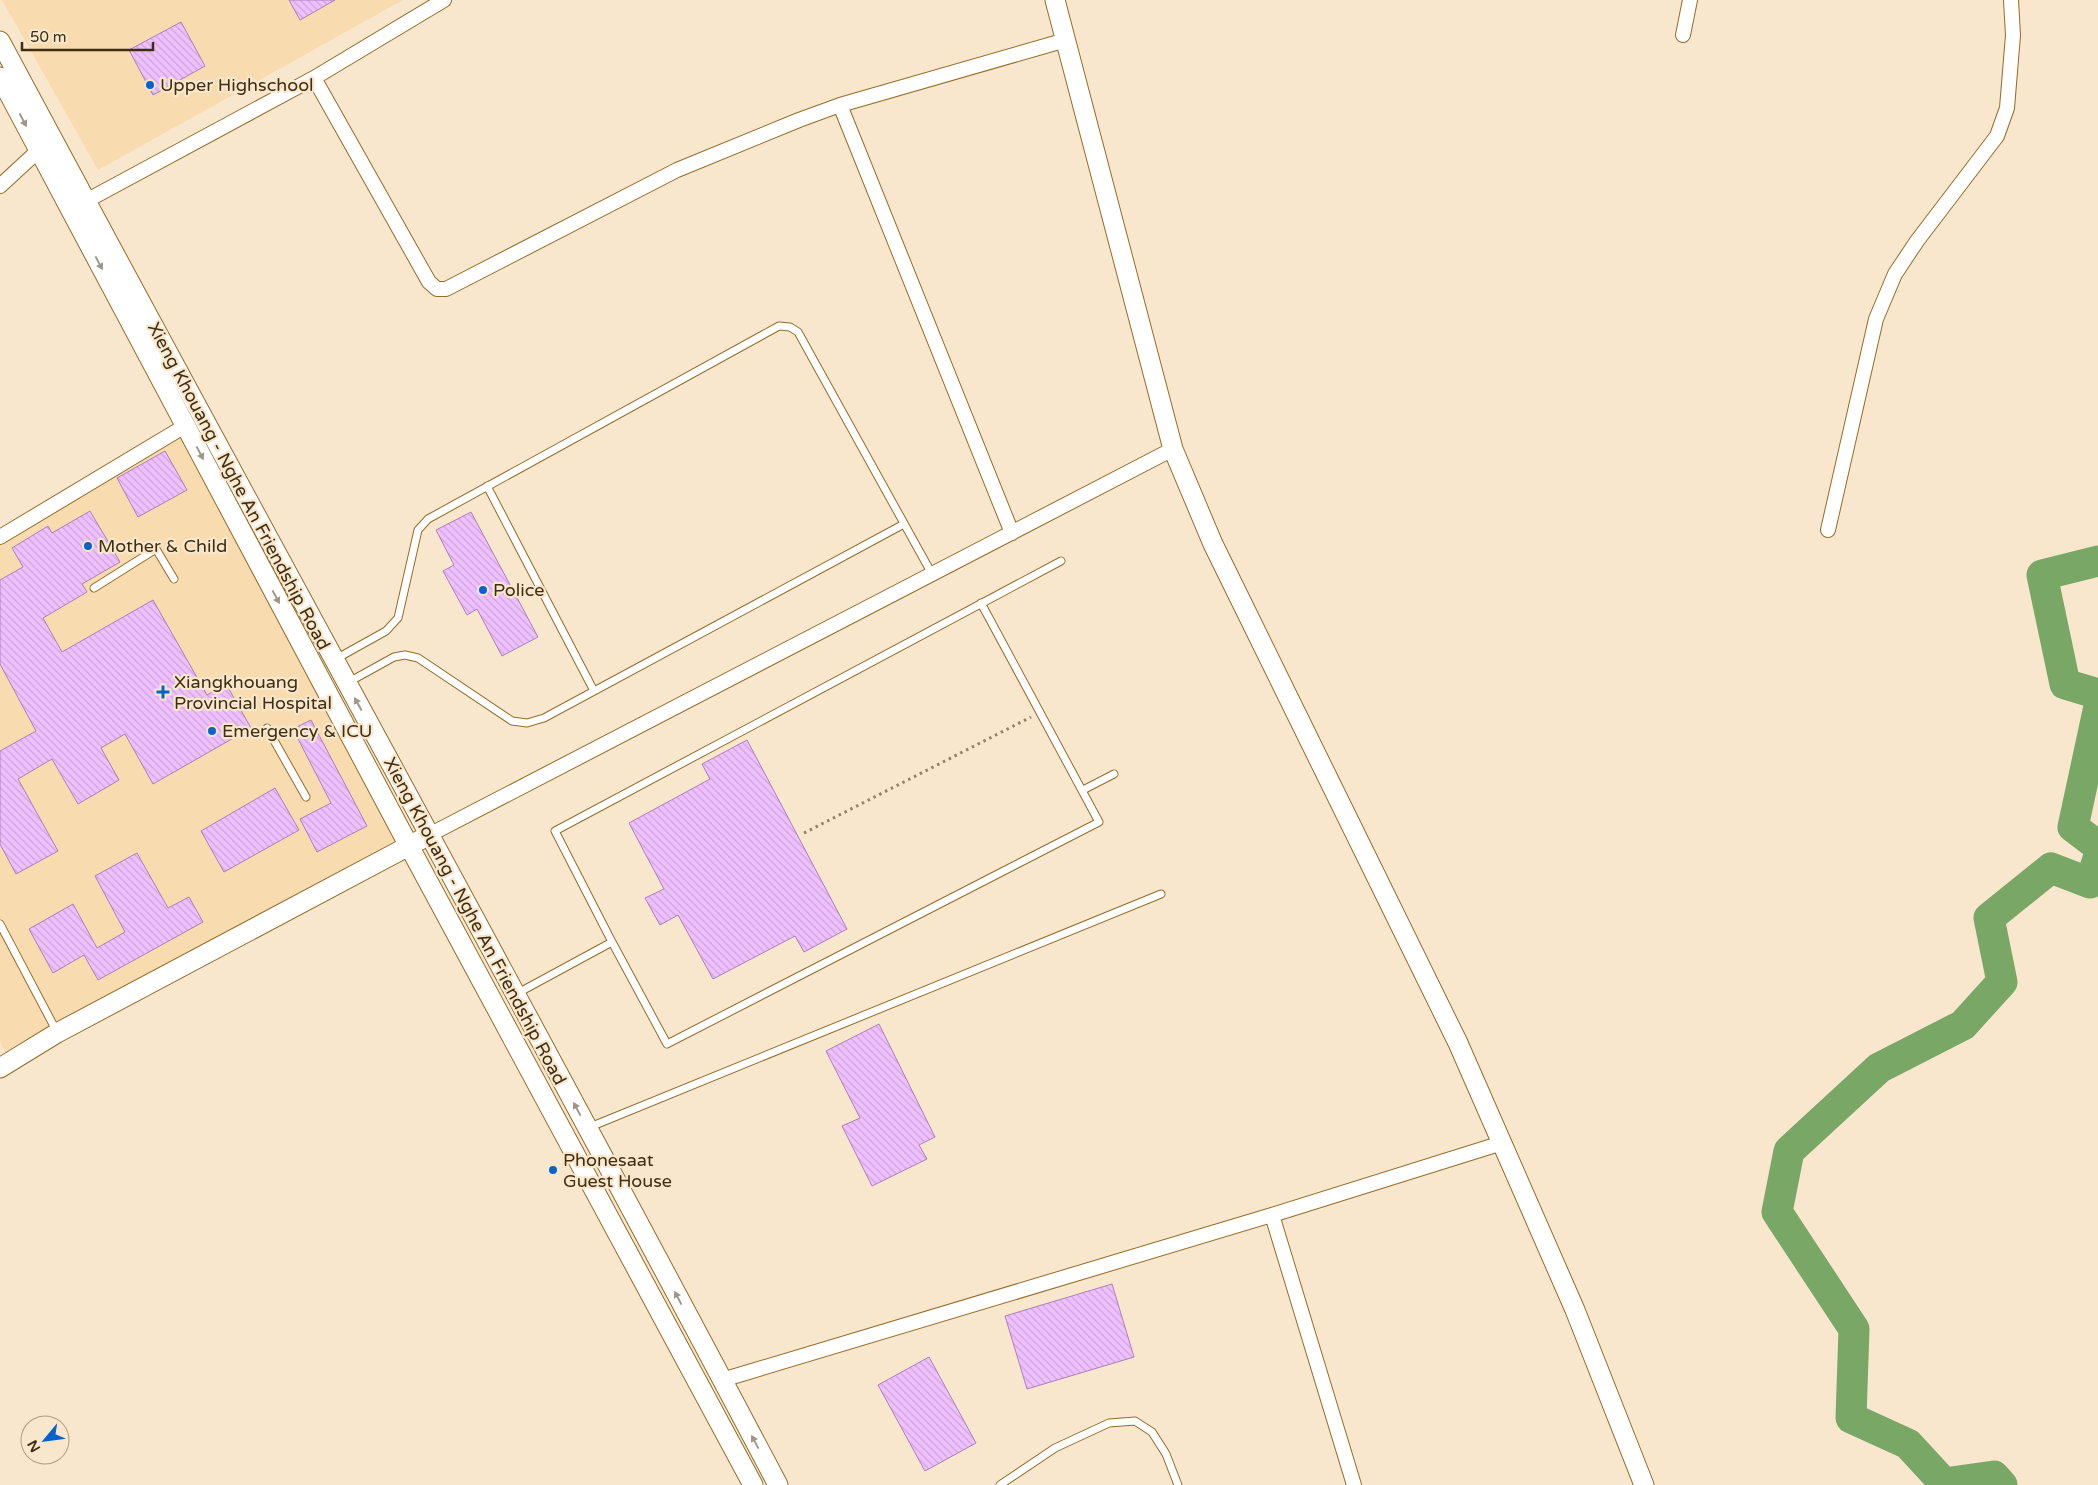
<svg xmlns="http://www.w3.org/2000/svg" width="2098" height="1485" font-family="'Varela Round',sans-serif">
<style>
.built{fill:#f8dbaf}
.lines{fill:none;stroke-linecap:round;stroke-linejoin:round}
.river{stroke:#79a766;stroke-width:31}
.building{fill:url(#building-back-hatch);stroke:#ab7fba}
.lane-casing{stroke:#956c27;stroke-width:9}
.street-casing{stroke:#956c27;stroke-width:16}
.secondary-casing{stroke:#956c27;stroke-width:21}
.path{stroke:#948367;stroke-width:3;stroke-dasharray:2.5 4;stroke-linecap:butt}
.lane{stroke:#fff;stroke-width:7}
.street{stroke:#fff;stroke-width:14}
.secondary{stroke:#fff;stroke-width:19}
.oneway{fill:#9f9688}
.poi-dot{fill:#0763cc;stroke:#f9e7cd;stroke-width:2}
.labels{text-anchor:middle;stroke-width:4.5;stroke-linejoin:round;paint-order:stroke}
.poi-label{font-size:18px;fill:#3f2e11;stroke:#f9e7cd;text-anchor:start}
.street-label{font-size:18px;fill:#3f2e11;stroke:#f9e7cd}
</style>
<defs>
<pattern id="building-back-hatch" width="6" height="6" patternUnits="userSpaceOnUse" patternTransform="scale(1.25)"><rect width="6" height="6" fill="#eec0ff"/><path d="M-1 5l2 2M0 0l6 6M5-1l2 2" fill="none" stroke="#cda5da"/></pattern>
</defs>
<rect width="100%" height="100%" fill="#f9e7cd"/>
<path class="built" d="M2,0H403L98,170Z
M185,426L409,846L10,1062L0,1042V537Z"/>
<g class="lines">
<path class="river" d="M2098,561L2042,575L2065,684L2098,694
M2098,711L2073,827L2098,846
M2002,1485L1994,1476L1944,1483L1908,1444L1851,1418L1854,1329L1777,1212L1789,1151L1879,1068L1963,1025L2002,982L1989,918L2051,868L2090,883L2098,859"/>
</g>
<path class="building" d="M289,0H335L300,20Z
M181,22L205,66L153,95L129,50Z
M165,451L187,490L138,517L117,478Z
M90,511L120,562L82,584L87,592L43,618L62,652L153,600L207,695L226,684L251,728L153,784L125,734L101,748L119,780L78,804L52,759L18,779L58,851L16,874L0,844V751L36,731L0,664V580L23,567L12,548L48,526L52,533Z
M471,512L538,637L502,656L477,609L467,615L443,571L454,565L436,530Z
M311,720L367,826L317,852L300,819L331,803L293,729Z
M747,740L847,929L804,952L795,936L713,979L678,915L660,925L645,898L664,889L629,823L710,779L702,764Z
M275,788L299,830L224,872L201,831Z
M137,853L168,908L189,897L203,922L98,980L84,955L53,973L29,929L73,904L97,948L125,932L95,876Z
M879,1024L935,1137L919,1145L927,1159L872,1186L842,1126L860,1118L826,1051Z
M1112,1284L1134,1357L1027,1389L1005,1316Z
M929,1357L976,1443L925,1471L878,1385Z"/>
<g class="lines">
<defs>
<path id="lane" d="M487,486L594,691
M94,588L156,549L174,579
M334,660L386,631L398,618L418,530L428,519L779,326L790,327L798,332L932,574
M347,683L394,657L405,655L418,658L512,721L527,723L544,718L904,524
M267,728L306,797
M1083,790L1114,774
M0,924L57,1032
M612,942L555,831L1061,561
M516,994L612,942L667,1044L1099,822L981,603
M590,1127L1161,894
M1000,1485L1055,1448L1109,1423L1135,1421L1152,1432L1166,1454L1178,1485"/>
<path id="street" d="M1683,35L1690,0
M314,78L429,282L437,289H446L677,170L799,120L840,105L1066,40
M840,105L1012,533
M0,186L39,150
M86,201L314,78L444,0
M1828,530L1876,319L1895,274L1917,241L1997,136L2007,108L2013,35L2011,0
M0,537L185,426
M429,835L1173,449
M1272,1215L1354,1485
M722,1380L1272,1215L1502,1143"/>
<path id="secondary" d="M1055,0L1173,449L1213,544L1458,1043L1575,1310L1644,1485
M0,41C258,523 523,1001 778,1485
M0,77L409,846L753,1485
M0,1068L57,1033L420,840"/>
</defs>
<use href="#lane" class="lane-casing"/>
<use href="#street" class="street-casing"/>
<use href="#secondary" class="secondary-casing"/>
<path class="path" d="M804,833L1031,717"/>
<use href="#lane" class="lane"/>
<use href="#street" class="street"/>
<use href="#secondary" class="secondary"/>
</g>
<defs><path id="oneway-solid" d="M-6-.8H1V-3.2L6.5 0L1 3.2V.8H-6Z" transform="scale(1.25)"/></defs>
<g class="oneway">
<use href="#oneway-solid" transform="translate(23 120) rotate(62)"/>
<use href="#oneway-solid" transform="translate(99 263) rotate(62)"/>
<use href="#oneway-solid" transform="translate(200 453) rotate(62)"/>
<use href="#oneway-solid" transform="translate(276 597) rotate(62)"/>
<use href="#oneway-solid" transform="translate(358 704) rotate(-119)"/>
<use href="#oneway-solid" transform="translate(577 1109) rotate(-118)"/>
<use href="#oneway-solid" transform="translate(678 1298) rotate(-118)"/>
<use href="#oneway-solid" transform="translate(755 1442) rotate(-118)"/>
</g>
<g class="poi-dot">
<circle cx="150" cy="85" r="5"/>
<circle cx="88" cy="546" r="5"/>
<circle cx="483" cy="590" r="5"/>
<path d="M160.5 684.5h5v5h5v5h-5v5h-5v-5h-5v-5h5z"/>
<circle cx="212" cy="731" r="5"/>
<circle cx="553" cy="1170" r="5"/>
</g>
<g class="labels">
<g class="poi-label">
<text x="160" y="91">Upper Highschool</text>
<text x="98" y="552">Mother &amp; Child</text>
<text x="493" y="596">Police</text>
<text x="174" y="688">Xiangkhouang<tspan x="174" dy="21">Provincial Hospital</tspan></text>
<text x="222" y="737">Emergency &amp; ICU</text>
<text x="563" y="1166">Phonesaat<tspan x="563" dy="21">Guest House</tspan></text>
</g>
<g class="street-label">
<text transform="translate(239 486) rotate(62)" y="6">Xieng Khouang - Nghe An Friendship Road</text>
<text transform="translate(475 921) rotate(62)" y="6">Xieng Khouang - Nghe An Friendship Road</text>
</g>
</g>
<g transform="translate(45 1440) rotate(241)"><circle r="24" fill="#f9e7cd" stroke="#af9d82"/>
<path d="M0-4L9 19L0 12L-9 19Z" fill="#0763cc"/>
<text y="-8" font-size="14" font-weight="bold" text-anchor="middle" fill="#3f2e11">N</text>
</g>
<path d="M22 42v8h131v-8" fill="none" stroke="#3f2e11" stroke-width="2.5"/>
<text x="30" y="42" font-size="15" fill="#3f2e11" stroke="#f9e7cd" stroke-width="4" paint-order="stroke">50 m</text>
</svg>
